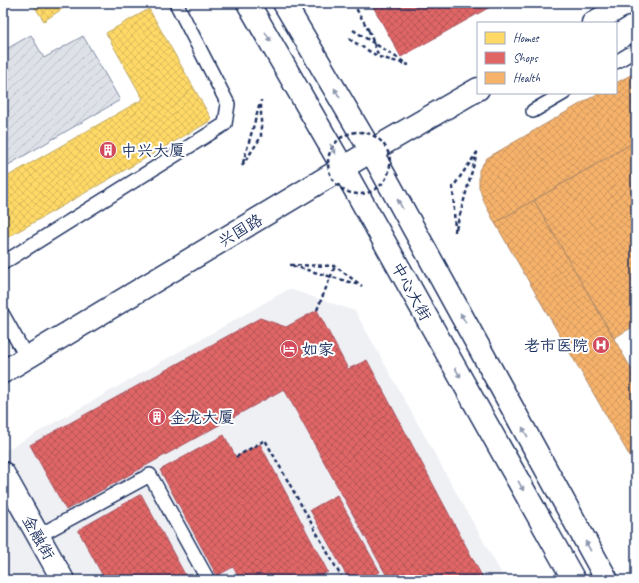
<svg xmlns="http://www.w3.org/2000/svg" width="639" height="583" font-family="Caveat,'LXGW WenKai TC',sans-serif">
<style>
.built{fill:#eff0f4}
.garden{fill:url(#garden-furrows);stroke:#7c88a2}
.homes{fill:url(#homes-cross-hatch);stroke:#bba664}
.shops{fill:url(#shops-cross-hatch);stroke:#a55664}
.health{fill:url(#health-cross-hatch);stroke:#b48b67}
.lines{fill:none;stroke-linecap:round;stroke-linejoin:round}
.lane-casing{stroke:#1b2f5e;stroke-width:16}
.street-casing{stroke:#1b2f5e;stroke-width:25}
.secondary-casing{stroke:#1b2f5e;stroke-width:25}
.path{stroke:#1b2f5e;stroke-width:2.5;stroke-dasharray:4 3;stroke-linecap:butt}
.lane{stroke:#fff;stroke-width:13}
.street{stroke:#fff;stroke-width:22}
.secondary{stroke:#fff;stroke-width:22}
.path-bridge{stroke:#1b2f5e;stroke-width:2.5;stroke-dasharray:4 3;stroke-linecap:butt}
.oneway{fill:#8d97ae}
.labels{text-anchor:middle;stroke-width:4;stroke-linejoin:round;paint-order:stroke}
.poi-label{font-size:16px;fill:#1b2f5e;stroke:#fff;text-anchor:start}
.street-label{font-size:16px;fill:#1b2f5e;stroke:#fff}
</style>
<defs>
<pattern id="garden-furrows" width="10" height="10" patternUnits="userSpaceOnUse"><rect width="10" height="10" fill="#dee1e7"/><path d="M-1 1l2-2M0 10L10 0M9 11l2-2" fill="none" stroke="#bec1c9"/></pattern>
<pattern id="homes-cross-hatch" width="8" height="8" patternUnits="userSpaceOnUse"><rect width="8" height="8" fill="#ffd966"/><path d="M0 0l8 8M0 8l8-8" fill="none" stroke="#dabb5b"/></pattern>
<pattern id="shops-cross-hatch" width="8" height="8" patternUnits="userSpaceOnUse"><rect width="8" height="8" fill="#e06666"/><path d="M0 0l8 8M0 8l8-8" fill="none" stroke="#b55457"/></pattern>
<pattern id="health-cross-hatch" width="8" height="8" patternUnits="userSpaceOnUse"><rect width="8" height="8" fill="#f6b26b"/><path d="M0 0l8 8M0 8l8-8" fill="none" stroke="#d2995f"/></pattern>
</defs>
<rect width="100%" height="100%" fill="#fff"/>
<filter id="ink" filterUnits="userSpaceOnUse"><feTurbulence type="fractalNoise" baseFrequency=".025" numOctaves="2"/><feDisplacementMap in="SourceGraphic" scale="8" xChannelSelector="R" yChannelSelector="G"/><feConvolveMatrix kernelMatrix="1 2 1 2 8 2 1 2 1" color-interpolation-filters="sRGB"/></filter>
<g filter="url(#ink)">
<path class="built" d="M289,289L355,311L505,580H3V452Z"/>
<path class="garden" d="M31,35L44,58L83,36L120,100L3,168V51Z"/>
<path class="homes" d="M32,3H71L44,21Z
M149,9L212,120L3,240V179L143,99L106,33Z"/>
<path class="shops" d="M371,3H497L401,57Z
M317,310L348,369L367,360L484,580H389L284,389L66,510L30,445L260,318L286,327Z
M224,435L236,457L260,444L328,572L313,580H240L233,567L217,576L160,470Z
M141,494L188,580H105L78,530Z
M337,495L380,572L366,580H349L310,510Z"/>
<path class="health" d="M636,72V141L495,223L484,202L479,187V170L487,158L599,93H616V83Z
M636,141V325L614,338L534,200Z
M534,200L636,377V467L495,223Z"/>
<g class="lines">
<defs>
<path id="lane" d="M616,62L636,50
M533,111L564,93
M3,263L225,124L228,104L176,3
M3,315L27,358
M38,536L150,475L208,580"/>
<path id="street" d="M3,473L63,580"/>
<path id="secondary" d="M248,3L343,168L574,580
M284,3L371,151L607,580
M593,23L627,3
M3,372L371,151L478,89"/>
</defs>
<use href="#lane" class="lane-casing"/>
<use href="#street" class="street-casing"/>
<use href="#secondary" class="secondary-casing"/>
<path class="path" d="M353,3L369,31
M353,30L407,64
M349,39L379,57L409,65
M243,163L260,103
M242,166L261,137V100
M456,229L477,153
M455,232L453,187L478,151
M290,265L335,266L362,286
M293,266L360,285
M236,457L265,440L343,580"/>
<use href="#lane" class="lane"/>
<use href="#street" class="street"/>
<use href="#secondary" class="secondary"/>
<path class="path-bridge" d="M369,31L379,57
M328 163a31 31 0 1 1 62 0a31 31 0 1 1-62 0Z
M317,310L335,266"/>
</g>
<defs><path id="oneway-solid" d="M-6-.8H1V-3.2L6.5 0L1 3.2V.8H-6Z"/></defs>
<g class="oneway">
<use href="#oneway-solid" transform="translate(268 37) rotate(60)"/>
<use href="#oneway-solid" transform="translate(337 93) rotate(-120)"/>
<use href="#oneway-solid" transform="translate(333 149) rotate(60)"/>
<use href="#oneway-solid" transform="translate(400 204) rotate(-119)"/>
<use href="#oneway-solid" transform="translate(463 318) rotate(-119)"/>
<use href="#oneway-solid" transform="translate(458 373) rotate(61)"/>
<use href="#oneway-solid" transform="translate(525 432) rotate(-119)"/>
<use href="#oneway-solid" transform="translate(521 486) rotate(61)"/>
<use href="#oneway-solid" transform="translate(588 546) rotate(-119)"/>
</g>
</g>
<defs>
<symbol id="building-disc" viewBox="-11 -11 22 22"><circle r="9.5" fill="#d1495b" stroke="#fff"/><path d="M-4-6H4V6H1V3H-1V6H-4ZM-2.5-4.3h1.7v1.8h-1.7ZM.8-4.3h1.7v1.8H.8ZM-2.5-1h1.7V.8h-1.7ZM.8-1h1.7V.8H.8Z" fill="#fff"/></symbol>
<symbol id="hospital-disc" viewBox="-11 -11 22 22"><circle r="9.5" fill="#d1495b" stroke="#fff"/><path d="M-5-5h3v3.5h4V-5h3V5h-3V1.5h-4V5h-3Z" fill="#fff"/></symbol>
<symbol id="hotel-disc" viewBox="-11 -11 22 22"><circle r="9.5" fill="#d1495b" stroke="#fff"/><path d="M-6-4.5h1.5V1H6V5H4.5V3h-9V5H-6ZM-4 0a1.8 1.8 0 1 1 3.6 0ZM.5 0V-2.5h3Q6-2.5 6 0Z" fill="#fff"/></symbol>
</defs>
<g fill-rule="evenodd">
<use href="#building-disc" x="98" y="140" width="20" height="20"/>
<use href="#hospital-disc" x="591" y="335" width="20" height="20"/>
<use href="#hotel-disc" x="279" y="339" width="20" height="20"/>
<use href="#building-disc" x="147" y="407" width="20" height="20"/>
</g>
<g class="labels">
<g class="poi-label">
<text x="121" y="156">中兴大厦</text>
<text x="588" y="351" text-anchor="end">老市医院</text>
<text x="302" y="355">如家</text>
<text x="170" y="423">金龙大厦</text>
</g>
<g class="street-label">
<text transform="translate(240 230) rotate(-31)" y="6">兴国路</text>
<text transform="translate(412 291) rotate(61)" y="6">中心大街</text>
<text transform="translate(39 537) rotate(61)" y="6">金融街</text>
</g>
</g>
<rect width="639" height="583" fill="none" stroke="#fff" stroke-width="16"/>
<rect x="8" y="8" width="623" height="567" fill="none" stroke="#1b2f5e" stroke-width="1.5" filter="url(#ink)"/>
<rect x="477" y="22" width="140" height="72" fill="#ffffff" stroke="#a4acbf"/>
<rect x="485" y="32" width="20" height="12" fill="#ffd966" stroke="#a4acbf"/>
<text x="513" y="42" font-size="12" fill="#1b2f5e">Homes</text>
<rect x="485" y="52" width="20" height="12" fill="#e06666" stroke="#a4acbf"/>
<text x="513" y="62" font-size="12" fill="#1b2f5e">Shops</text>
<rect x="485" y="72" width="20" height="12" fill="#f6b26b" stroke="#a4acbf"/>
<text x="513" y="82" font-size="12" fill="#1b2f5e">Health</text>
</svg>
